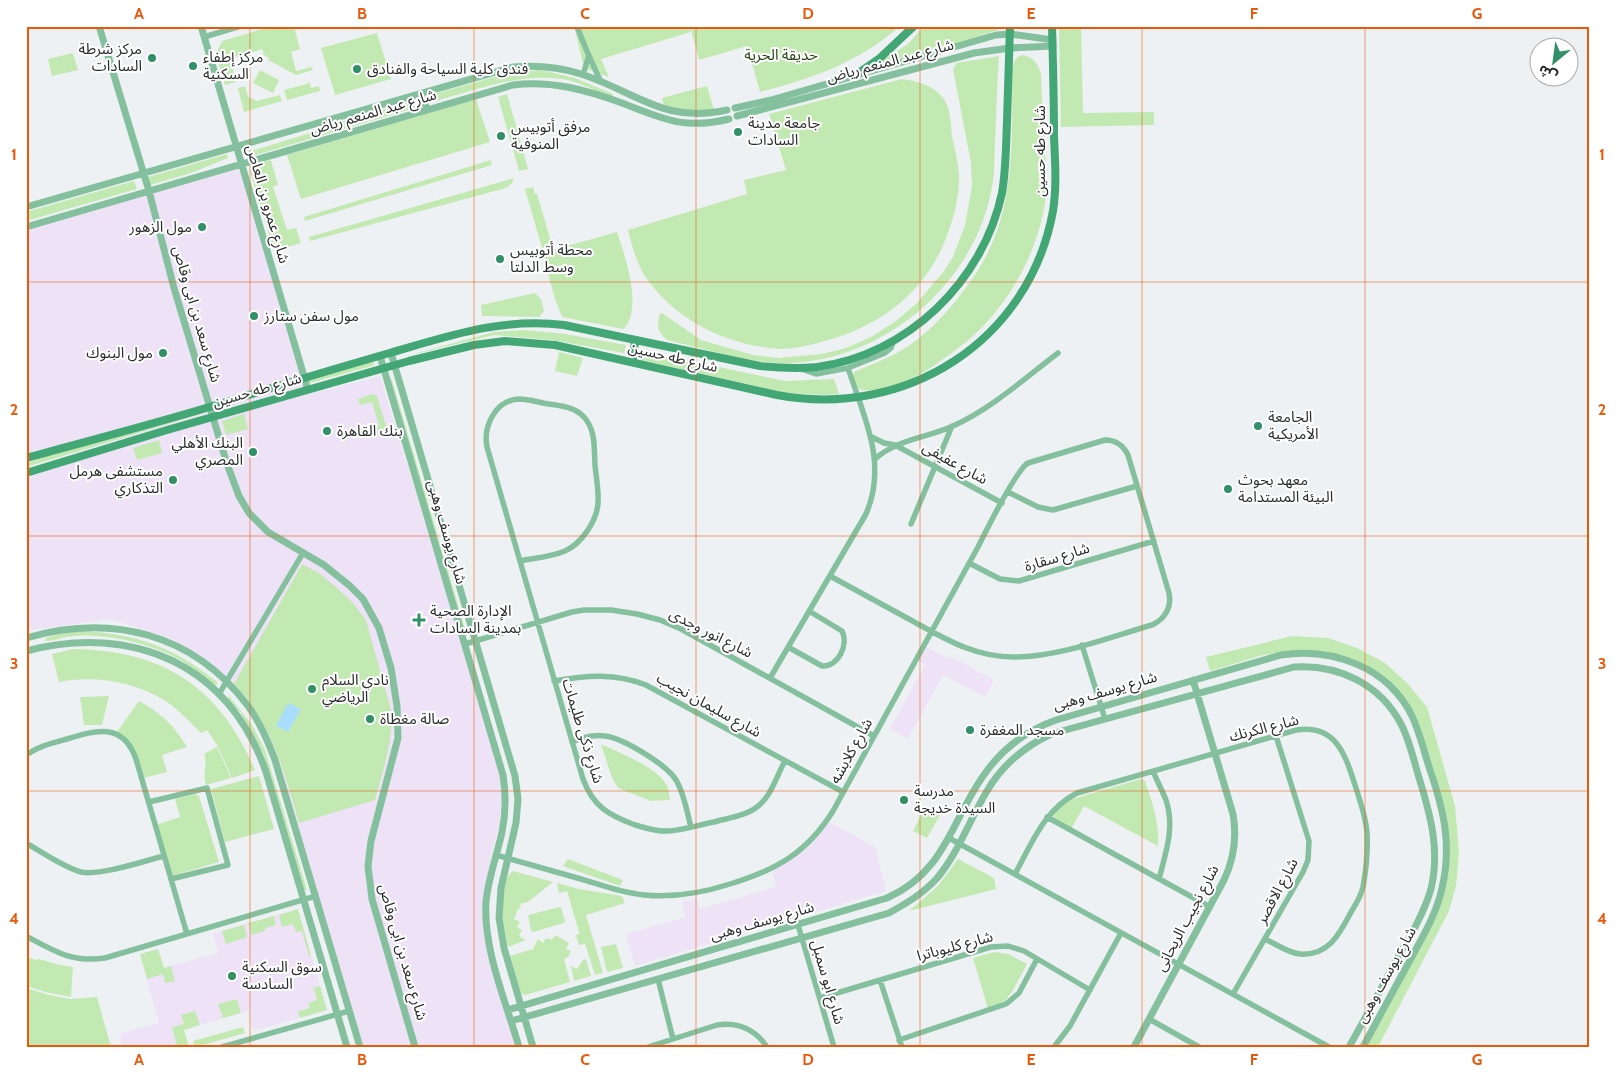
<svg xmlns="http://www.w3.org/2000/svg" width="1616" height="1073" font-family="Cabin,'Noto Sans Arabic',sans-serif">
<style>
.commercial{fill:#ede2f6}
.green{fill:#c3e9b2}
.water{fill:#a8ddfd}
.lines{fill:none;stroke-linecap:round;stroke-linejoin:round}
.minor{stroke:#84c09e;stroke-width:5.5}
.tertiary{stroke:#84c09e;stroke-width:7}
.secondary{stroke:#43a775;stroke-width:8}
.grid{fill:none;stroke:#e8590c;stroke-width:1;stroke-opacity:0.55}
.poi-dot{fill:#319068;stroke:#fff;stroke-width:2}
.labels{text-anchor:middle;stroke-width:4;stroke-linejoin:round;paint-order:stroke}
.poi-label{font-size:15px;fill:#2b2c2d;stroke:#fff;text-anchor:start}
.park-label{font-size:15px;fill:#244511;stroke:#fff}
.street-label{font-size:15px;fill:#2b2c2d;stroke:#fff}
.neatline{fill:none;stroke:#e8590c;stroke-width:2}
.grid-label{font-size:16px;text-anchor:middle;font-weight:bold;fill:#e8590c}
</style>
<rect width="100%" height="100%" fill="#eef1f3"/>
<path class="commercial" d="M240,164L305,386L26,467V227Z
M380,376L500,768L502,785L500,821L489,866L483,918L516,1047H361L296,826L254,712L209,664L170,638L110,619L26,631V475L213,418Z
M925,646L948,659L950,656L994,680L985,697L943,675L908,739L890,729L925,665L918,660Z
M829,822L875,847L886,891L635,966L626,934L686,917L682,902L697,898L700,909L776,887L772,871L809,847Z
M298,909L327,1010L253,1031L248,1011L184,1030L172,1027L177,1047H123L119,1034L159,1023L145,973L218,953L213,933Z"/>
<path class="green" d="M273,26H294L300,49L291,52L296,71L312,67L313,70L296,75L268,60L269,58L263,54V49L230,59L236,82L225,85L216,54L222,41Z
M574,26H689L691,32L601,59L609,77L584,68Z
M690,26H900C858,63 813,78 760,92L747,46L699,60Z
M924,26H998V30L942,48L876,65L908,44Z
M1059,26H1081L1083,113L1154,112V125L1061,127Z
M377,33L391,79L335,95L321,48Z
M73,53L78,70L52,76L48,59Z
M1023,55C1035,58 1037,63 1041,74C1042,99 1043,124 1045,150C1045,160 1047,170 1047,180C1046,230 1022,283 988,321C975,336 956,350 939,362C920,376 882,396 859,389L853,378L854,372C870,365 887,359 902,350C924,337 942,318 958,298C967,286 977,273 984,260C1016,203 1012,132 1012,69C1014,61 1015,57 1023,55Z
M999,56C997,86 996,117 995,147C994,158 995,170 993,181C979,278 891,357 793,363C755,365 706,349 667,340C658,332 656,326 660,314L662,313L701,340L753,355L778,358L822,354L846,348L871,337L896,321L917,303L944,271L953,257L965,225L972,186L971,163L953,69L956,63Z
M260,70L279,80L273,93L253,83Z
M541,70L575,78L613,94L612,97C595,91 578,81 561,79C517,73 473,91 432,102L430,95L509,73Z
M902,79C918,81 939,87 946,103C951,113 951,127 952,137C955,149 958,162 959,174C960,196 953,221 945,241C923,294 880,326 825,341C811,345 795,349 780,349C728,346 674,320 645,276C636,262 632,245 628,230L747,194L744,180L786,170L769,114Z
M310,83L311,88L319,86L320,91L287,100L284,90Z
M245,86L248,97L257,101L280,95L282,101L244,112L238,88Z
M707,86L714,110L704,112L664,107L662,98Z
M507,94L528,169L519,171L498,97Z
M476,99L490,142L301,199L287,155Z
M413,101L415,108L252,156H245L248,152L320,130L327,126Z
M227,154L228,158L191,173L150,185L148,177Z
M271,160L278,185L273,187L287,230L296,228L301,243L281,249L272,245L251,174L250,169L253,165Z
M491,160L492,165L305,221L304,217Z
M514,178L512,183L506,188L310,241L309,237Z
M134,181L137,189L26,221V212Z
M533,187L535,194H537L552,245L542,248L525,189Z
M617,232C625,256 643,307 624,329L562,317L556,302L542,253Z
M535,293L541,299L544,311L539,317L482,316L481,305Z
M525,330L565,334L626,345L624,353L552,340L494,335L402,357L494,332Z
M642,351L785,381L834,379L839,394L823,395L787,393L641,360Z
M559,352L583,358L577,376L555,371Z
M371,362L375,363L372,366L310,383L308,382L309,380Z
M389,377L392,380L466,632L459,628Z
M373,394L377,396L388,433L371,438L369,429L379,426L372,402L360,405L358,399Z
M203,409L204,413L26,467V463Z
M244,414L248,429L226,435L222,421Z
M159,440L162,453L137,460L133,448Z
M302,564L319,573L335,586L354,604L366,620L392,713C392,744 383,771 375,800L299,823C284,771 272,724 234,684Z
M82,631C137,634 174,647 217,682V685L214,687C205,678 195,669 184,662C156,645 108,633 75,636C65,636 55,641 45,641L46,638L60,634Z
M1292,636L1328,638L1357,648L1385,663L1407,683L1427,707L1455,806L1459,853L1456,886L1449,911L1378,1047H1363L1440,902L1445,839L1424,750L1408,711L1378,678L1359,665L1317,652L1298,650L1263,655L1210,671L1206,657Z
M73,649C163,650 220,687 255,770L232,778L217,745L207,730L201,733C189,721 178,709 164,700C134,681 92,675 59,682L52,654Z
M109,696L102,725H84L80,697Z
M229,696L252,725L265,750L307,890H304L263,753L241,713L227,699Z
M139,701C162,714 173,724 187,747L162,755L167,772L144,778L138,761L117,732Z
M601,744C619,753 661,768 668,788C669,791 669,796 670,800L651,801L618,788L612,778Z
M217,747L231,778L206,785C202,772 208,764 204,754Z
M259,776L274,829L225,842L211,789Z
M1141,779L1145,781C1152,802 1160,824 1158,846L1084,806L1071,829L1054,818V811L1069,800Z
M195,794L199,796L219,862L172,876L156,825L180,817L175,799Z
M925,807L940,815L927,838L913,831Z
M568,859L623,880L620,886L563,866Z
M958,859L994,878L996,889L909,911L938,886Z
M513,871L553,882L528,902L520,904L521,908L518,909L514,919L520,922L517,927L522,930L519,936L526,940L508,947C503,928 495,885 513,871Z
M557,883L579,889L622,896L625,903L586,915L603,973L595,975L585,944L579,945L576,935L579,934V932L567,891L559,893Z
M559,907H561L565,921L564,923L533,932L531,931L528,915Z
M298,909L311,956H309L302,931L296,932L293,924L282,927L279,915Z
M274,916L276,925L265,928V931L252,935L248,923Z
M244,925L247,937L226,944L222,931Z
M555,935L569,943L566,949L571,951L568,957L564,959L570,982L525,995L520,993L510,956L533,949L538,939L543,943L546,938L552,940Z
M616,944L623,968L607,972L601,947Z
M158,949L164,968L171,966L175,981L165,983L163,974L147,979L140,954Z
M994,952L1008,954L1027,964L1012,992L1003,1003L988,1009L973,958Z
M26,956L36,960L39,959L56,964L73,967L71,997L49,993L26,986Z
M586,959L591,976L574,981L571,966L577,969L583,960Z
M320,986L327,1010L300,1018L298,1011L310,1008L308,1003L317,1000L313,988Z
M26,988L49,995L70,999L97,997L111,1047H26Z
M237,999L241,1013L223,1018L218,1004Z
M195,1011L200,1025L184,1030L189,1047H177L172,1027L184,1024L181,1015Z
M243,1027L245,1033L195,1047L193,1041Z"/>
<path class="water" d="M288,703L301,709L288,732L276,726Z"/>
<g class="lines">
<path class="minor" d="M577,26C584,46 592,63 601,82
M204,37L241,26
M583,75L588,58
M801,369L816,374L848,368L885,353L891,348L894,340
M870,436L884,443L895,445L1002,503
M875,459C897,439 927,438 953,426C992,408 1024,379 1058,353
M1008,492L1038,507L1053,510L1137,486
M911,524L952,426
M520,561C534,558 551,557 565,551C581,544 597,521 598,503C599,491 596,477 595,465C594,449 596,430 584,417C575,407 562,406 549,404C540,403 529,399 519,399C495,400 483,427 487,447L583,779C593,806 608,815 635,825C646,828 657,832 669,831C684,830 699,825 714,822C728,818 745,816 757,807C771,797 777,775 785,761
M969,563L1000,579L1019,581L1154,541
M465,644L572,612L584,610H611L637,614L660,620L681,629L874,736
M1082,645L1105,719
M788,647L822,666C838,667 849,645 842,631L809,611
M770,678L866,514C888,463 864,417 848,368
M554,681C587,675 615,673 646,685L843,792
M219,694L303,553
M572,742C583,737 593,734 605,736C623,738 667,765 676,780C684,793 687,812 691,827
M26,755C39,746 52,743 67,739C96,730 123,722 136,759L187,934
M1153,771C1157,781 1162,790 1166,800C1175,827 1166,852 1159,879
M149,802L207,788L228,865L171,879
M1047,817L1210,907
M949,838L1329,1047
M26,843C42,852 63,867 81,872C100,876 144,861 164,856
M496,855C524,863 553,871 581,879C601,885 622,893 644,895C674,898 702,893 730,884C776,870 807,853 833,811C881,723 929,635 978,547C986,531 1016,470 1028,463L1105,440C1116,440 1123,445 1128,455L1169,593C1172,607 1165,619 1152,625C1110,637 1059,657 1016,657C974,658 942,637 907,618C881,604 856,590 830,576
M1015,874C1032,843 1044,810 1077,793L1296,730C1336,724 1345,754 1355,785C1360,801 1366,817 1367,833C1368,850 1366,870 1363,887C1361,897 1355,905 1350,914C1339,935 1328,956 1300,954C1288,953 1276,944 1265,939
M798,925L834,1047
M26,936C54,951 72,963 105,958L316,896
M658,979L673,1039
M880,980L902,1047
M1233,994L1303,872L1308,860L1309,841L1276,736
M820,998L991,947L1008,946L1024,951L1090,990
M1149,1019L1199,1047
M899,1040L1006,1004L1019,993L1037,959
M222,1047L349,1011
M648,1047L717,1025C737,1022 755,1029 767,1047
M1054,1047L1070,1026L1121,933"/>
<path class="tertiary" d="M99,26L149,191L174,288L227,464L239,496L249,513L268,532L324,565L350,586L363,599L379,628L391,668L397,706L398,738L371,841L368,866L372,899L415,1047
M201,26L308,390
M422,93L427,110
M735,108L771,100L996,35L1010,34L1053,40
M737,116L974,53L1010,48L1053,46
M26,207L513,67C537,65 559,67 581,74C637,92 663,124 727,110
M26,227L513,85C550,80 587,90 622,103C663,119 685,130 729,119
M391,353L515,776L518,799L516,823L501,888L499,918L504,948L533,1047
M380,356L503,775C506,794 506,813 502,832C497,855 488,879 486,902C483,949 506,1002 519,1047
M26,638C111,613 193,633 248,706C260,722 268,741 275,760L360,1047
M26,651C132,623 229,664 266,772L347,1047
M508,1010L887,898C947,871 951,819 986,772C1004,747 1028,730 1056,720L1281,655C1332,647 1388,667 1412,716C1420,733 1424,752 1430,770C1444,811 1452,845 1442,888C1436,916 1421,939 1408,964C1393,991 1378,1019 1363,1047
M511,1021L889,913C907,903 924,893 938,877C959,851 970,819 987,791C1002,765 1024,747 1051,734L1294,667C1338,664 1380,684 1401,724C1410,741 1414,762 1420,781C1431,817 1440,851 1431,889C1424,913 1411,935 1398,957C1382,987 1366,1017 1349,1047
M1134,1047L1224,880C1234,859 1237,837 1233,814L1193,680"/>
<path class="secondary" d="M854,76L880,58L914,26
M633,362L635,340
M26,458C102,437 177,418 252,394C297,380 341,367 386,354C446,337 501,317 564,325L760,366C779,368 797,369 817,367C907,355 983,282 1002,193C1006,170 1006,145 1007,121C1008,90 1009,58 1010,26
M26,473L167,430L409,361L474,345L505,341L555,345L777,395C905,419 1029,342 1053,211C1057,186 1055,161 1054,136C1054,99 1053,63 1052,26"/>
</g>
<path class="grid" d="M250,26V1047M474,26V1047M696,26V1047M920,26V1047M1142,26V1047M1365,26V1047M26,282H1590M26,536H1590M26,791H1590"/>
<g class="poi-dot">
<circle cx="152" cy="58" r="5"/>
<circle cx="193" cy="66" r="5"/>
<circle cx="357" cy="69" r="5"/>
<circle cx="738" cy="132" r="5"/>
<circle cx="501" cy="136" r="5"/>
<circle cx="202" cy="227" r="5"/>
<circle cx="500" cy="259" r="5"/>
<circle cx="254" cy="316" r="5"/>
<circle cx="163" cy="353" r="5"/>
<circle cx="1258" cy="426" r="5"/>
<circle cx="327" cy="431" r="5"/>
<circle cx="253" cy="452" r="5"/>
<circle cx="173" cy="480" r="5"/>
<circle cx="1228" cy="489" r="5"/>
<path d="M416.5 612.5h5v5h5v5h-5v5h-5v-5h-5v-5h5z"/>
<circle cx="312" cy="689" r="5"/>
<circle cx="370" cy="719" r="5"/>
<circle cx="970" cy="730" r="5"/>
<circle cx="904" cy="800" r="5"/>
<circle cx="232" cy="976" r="5"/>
</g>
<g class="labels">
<g class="poi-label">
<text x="142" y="54" text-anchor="end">مركز شرطة<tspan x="142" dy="17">السادات</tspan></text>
<text x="203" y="62">مركز إطفاء<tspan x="203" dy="17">السكنية</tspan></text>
<text x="367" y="74">فندق كلية السياحة والفنادق</text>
<text x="748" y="128">جامعة مدينة<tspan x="748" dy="17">السادات</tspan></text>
<text x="511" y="132">مرفق أتوبيس<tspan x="511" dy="17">المنوفية</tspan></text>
<text x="192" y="232" text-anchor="end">مول الزهور</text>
<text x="510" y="255">محطة أتوبيس<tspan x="510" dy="17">وسط الدلتا</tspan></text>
<text x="264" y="321">مول سفن ستارز</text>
<text x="153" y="358" text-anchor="end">مول البنوك</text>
<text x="1268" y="422">الجامعة<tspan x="1268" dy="17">الأمريكية</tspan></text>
<text x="337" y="436">بنك القاهرة</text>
<text x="243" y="448" text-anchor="end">البنك الأهلي<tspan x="243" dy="17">المصري</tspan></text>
<text x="163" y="476" text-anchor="end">مستشفى هرمل<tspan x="163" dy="17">التذكاري</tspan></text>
<text x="1238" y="485">معهد بحوث<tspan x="1238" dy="17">البيئة المستدامة</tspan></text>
<text x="430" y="616">الإدارة الصحية<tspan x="430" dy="17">بمدينة السادات</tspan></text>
<text x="322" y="685">نادي السلام<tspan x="322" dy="17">الرياضي</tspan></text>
<text x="380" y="724">صالة مغطاة</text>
<text x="980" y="735">مسجد المغفرة</text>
<text x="914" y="796">مدرسة<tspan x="914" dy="17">السيدة خديجة</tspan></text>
<text x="242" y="972">سوق السكنية<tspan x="242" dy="17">السادسة</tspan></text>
</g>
<g class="park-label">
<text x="781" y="60">حديقة الحرية</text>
</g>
<g class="street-label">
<text transform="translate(890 61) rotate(-15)" y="5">شارع عبد المنعم رياض</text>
<text transform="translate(373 112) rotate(-16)" y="5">شارع عبد المنعم رياض</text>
<text transform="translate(1040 151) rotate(-90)" y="5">شارع طه حسين</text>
<text transform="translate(268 204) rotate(74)" y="5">شارع عمرو بن العاص</text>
<text transform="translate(197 314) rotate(74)" y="5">شارع سعد بن ابى وقاص</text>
<text transform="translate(673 357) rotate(13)" y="5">شارع طه حسين</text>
<text transform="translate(257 390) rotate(-16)" y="5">شارع طه حسين</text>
<text transform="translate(955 463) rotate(29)" y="5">شارع عفيفى</text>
<text transform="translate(447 532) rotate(74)" y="5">شارع يوسف وهبى</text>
<text transform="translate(1057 557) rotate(-17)" y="5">شارع سقارة</text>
<text transform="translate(711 633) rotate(27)" y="5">شارع انور وجدى</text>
<text transform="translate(1105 691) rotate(-16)" y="5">شارع يوسف وهبى</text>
<text transform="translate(709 705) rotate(29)" y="5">شارع سليمان نجيب</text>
<text transform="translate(1264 728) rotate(-14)" y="5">شارع الكرنك</text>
<text transform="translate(583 731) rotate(73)" y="5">شارع ذكى طليمات</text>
<text transform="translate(851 751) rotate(-61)" y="5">شارع كلابشه</text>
<text transform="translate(1277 891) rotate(-62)" y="5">شارع الاقصر</text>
<text transform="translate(1187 918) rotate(-62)" y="5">شارع نجيب الريحانى</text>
<text transform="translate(762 921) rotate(-16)" y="5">شارع يوسف وهبى</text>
<text transform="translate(955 946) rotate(-15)" y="5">شارع كليوباترا</text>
<text transform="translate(403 952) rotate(74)" y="5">شارع سعد بن ابى وقاص</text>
<text transform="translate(1386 975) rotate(-61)" y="5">شارع يوسف وهبى</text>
<text transform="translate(828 982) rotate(74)" y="5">شارع ابو سمبل</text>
</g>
</g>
<rect width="1616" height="1073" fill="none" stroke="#ffffff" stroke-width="55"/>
<g transform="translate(1554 62) rotate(209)"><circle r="24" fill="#ffffff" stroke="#aaabab"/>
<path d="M0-4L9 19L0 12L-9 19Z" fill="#319068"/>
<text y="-8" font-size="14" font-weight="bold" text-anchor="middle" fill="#2b2c2d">ش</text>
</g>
<rect x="28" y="28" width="1560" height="1018" class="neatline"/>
<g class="grid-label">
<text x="139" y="19">A</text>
<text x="362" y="19">B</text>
<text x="585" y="19">C</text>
<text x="808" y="19">D</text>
<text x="1031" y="19">E</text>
<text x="1254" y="19">F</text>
<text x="1477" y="19">G</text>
<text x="14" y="160">1</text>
<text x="1602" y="160">1</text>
<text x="14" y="415">2</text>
<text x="1602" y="415">2</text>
<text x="14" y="669">3</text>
<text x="1602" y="669">3</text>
<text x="14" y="924">4</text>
<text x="1602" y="924">4</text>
<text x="139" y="1065">A</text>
<text x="362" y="1065">B</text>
<text x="585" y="1065">C</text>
<text x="808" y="1065">D</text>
<text x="1031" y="1065">E</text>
<text x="1254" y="1065">F</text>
<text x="1477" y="1065">G</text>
</g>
</svg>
